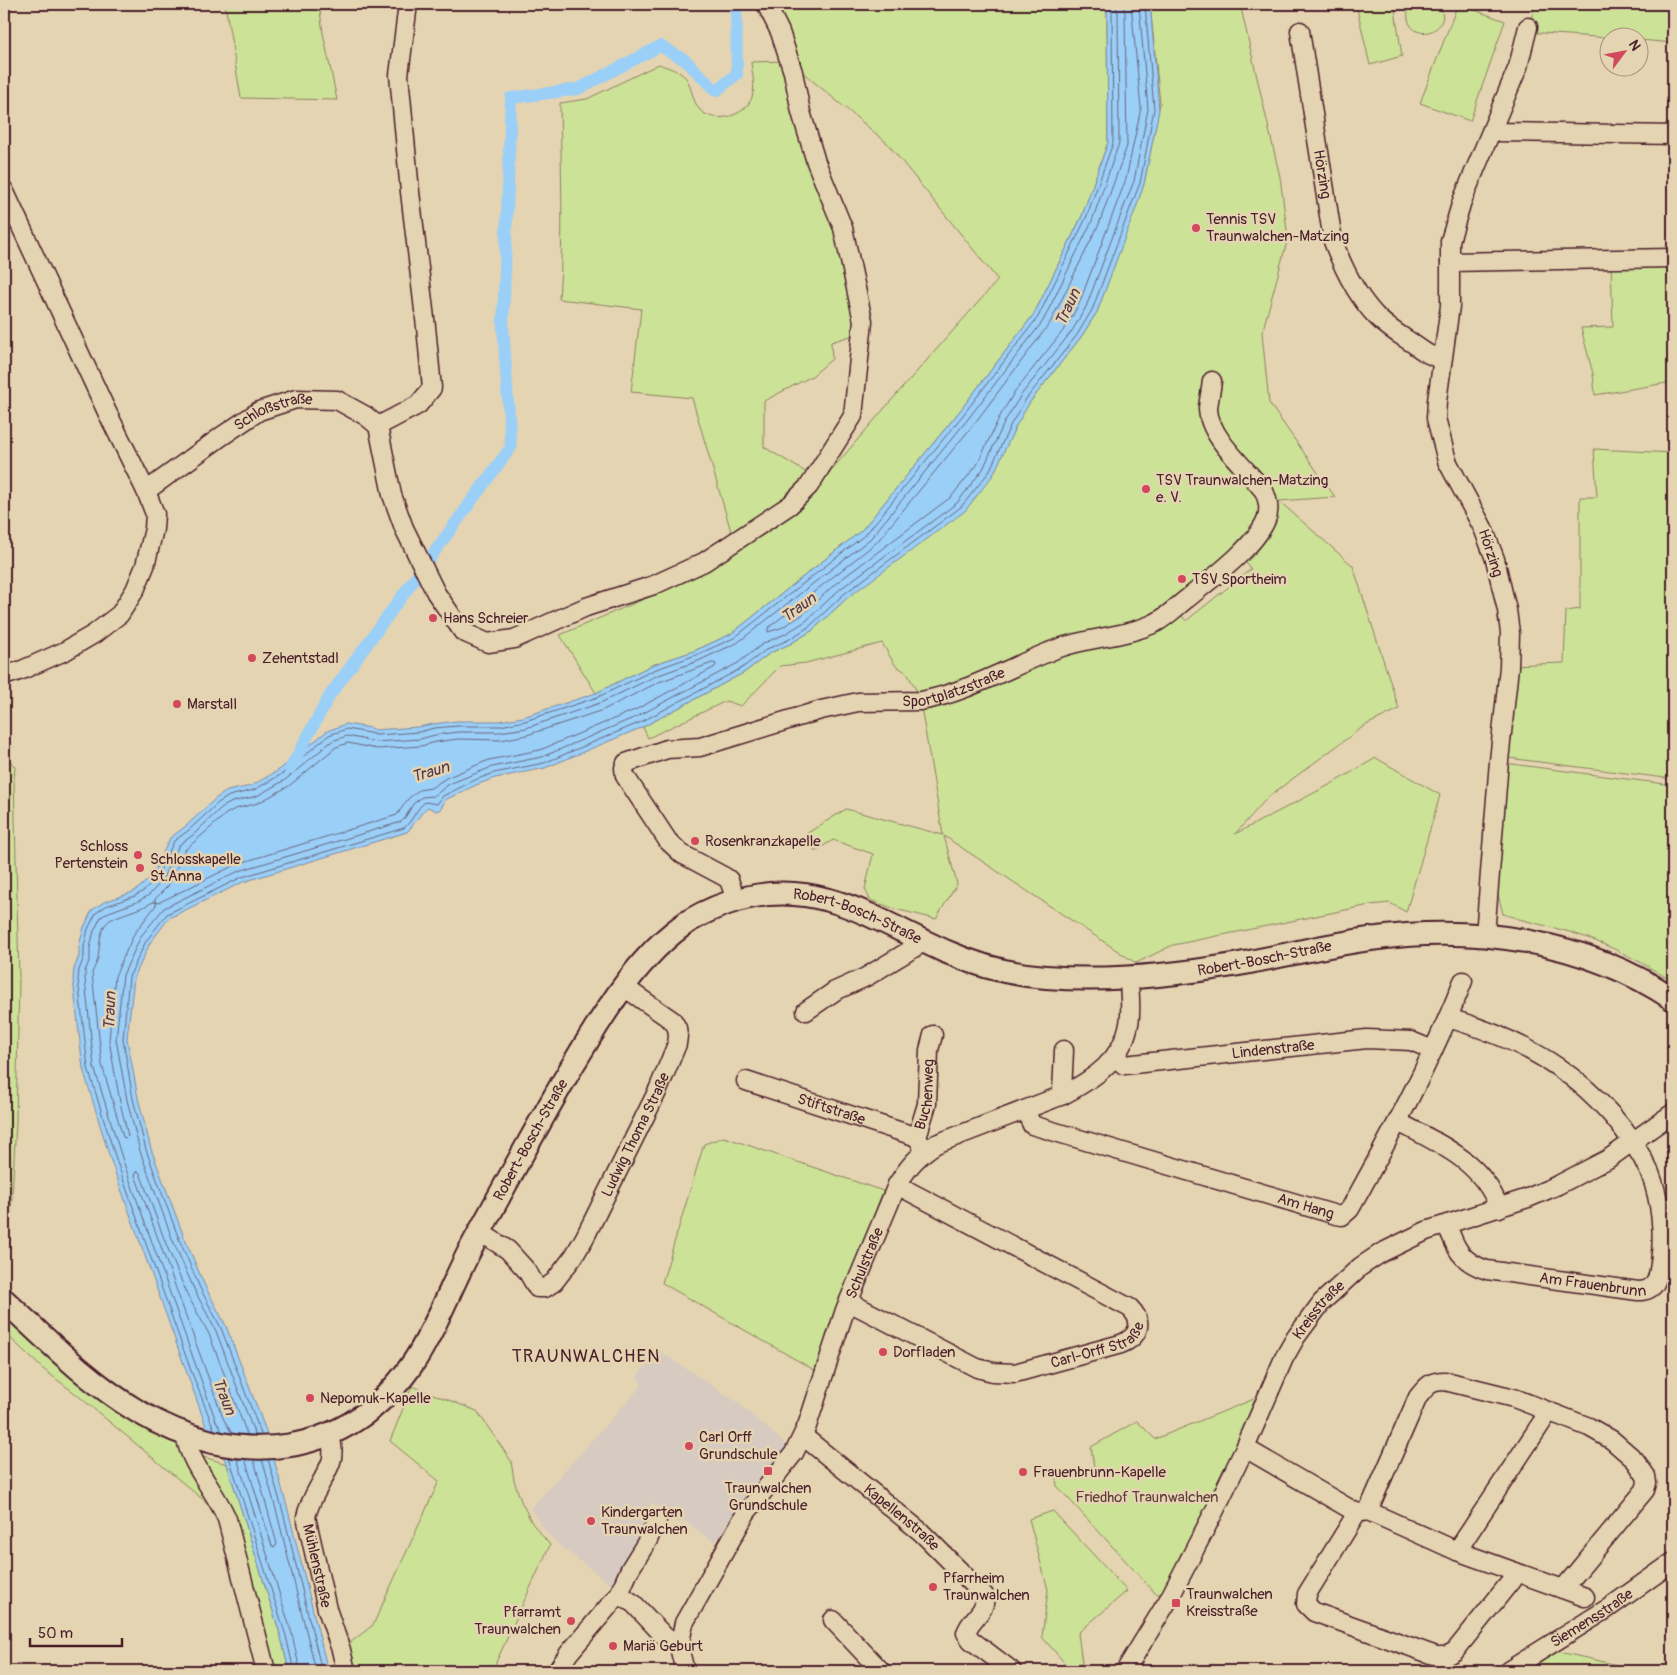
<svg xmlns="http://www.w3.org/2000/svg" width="1677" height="1675" font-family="Pangolin,sans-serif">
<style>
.built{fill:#d6cac1}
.green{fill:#cce297;stroke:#8b8061;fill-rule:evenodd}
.water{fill:#9acff8;stroke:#7a89a6}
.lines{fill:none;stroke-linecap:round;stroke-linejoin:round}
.shore{stroke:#6a657d;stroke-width:1}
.canal{stroke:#9acff8;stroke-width:12}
.minor-casing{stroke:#4a1f2b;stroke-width:21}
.major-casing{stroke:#4a1f2b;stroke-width:26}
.minor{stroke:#e5d4b1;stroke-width:18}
.major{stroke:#e5d4b1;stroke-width:22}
.poi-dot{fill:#d1495b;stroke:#e5d4b1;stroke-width:2}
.labels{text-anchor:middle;stroke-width:5;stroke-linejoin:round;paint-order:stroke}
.street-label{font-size:15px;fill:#4a1f2b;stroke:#e5d4b1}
.poi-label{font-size:15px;fill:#4a1f2b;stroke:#e5d4b1;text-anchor:start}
.park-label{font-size:15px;fill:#5e3c3b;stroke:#e5d4b1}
.water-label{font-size:16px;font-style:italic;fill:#56394a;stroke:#e5d4b1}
.quarter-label{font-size:18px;letter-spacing:1px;fill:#4a1f2b;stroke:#e5d4b1}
</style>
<rect width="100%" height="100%" fill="#e5d4b1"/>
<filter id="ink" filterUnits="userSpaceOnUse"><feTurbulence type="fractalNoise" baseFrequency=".02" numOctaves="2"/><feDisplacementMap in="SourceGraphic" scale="10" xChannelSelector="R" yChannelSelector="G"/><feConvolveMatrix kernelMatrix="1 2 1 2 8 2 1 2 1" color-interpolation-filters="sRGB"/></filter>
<g filter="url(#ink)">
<path class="built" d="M659,1351L737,1402L789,1447L722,1538L718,1537L714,1542L683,1520L679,1524L651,1502L629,1561L614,1587L559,1545L547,1533L530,1509L642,1385L637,1376Z"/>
<path class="green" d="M225,4H319L323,33L337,100L241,98Z
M771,4H1102L1107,12L1108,142L1082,216L1034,314L959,412L862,530L731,634L694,651L652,665L596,693L560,635L691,579L828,474L896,395L998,280L887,143L801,71Z
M1150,4H1240L1280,177L1288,238L1262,333L1269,403L1335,497L1279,501L1353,566L1399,709L1364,726L1268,797L1235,834L1333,783L1376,758L1440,795L1406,912L1390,903L1370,905L1173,945L1136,963L944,836L957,884L936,919L895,909L870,900L865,889L873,854L833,840L815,851L806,834L846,809L943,835L919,695L907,673L895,665L882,643L806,663L780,666L741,706L726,701L648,738L643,727L745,672L770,653L790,644L813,630L847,598L993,475L1015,426L1030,402L1081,337L1097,312L1144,184L1160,103ZM1243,559L1251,569L1186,621L1178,611Z
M1356,4H1394L1402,56L1370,65Z
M1411,4H1439C1455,30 1414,45 1408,19C1407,13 1408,8 1411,4Z
M1458,4L1505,21L1470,121L1420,103Z
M1535,4H1673V43L1640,40V38H1609L1528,32Z
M786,61L839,229L857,334L831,342L832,359L812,376L764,401V447L812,476L802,489L733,538L692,398L631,392L641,309L559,299C564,234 561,169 560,103L587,99L659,64C668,68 679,70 686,78C692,87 692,101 700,110C716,126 750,115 753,93C755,84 752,72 751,62Z
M1673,263V382L1595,395L1593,374L1581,328L1613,327L1611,264Z
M1594,449L1673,453V779L1500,757L1511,665L1564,663L1566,611L1580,609V497H1597Z
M4,754L15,767L14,779L19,979L16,1122L10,1232L4,1236Z
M1504,763L1673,785V982C1643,962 1608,944 1573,933C1550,926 1526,922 1503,914L1496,887Z
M724,1137L883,1191L816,1371L662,1283L704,1144Z
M4,1309L175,1441L219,1508L207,1503L76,1394L43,1369L4,1332Z
M412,1386L477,1411L511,1461L514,1480L521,1501L532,1523L550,1545L492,1671H351L346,1646L373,1625L439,1481L390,1441Z
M1254,1399L1256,1404L1208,1506L1162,1595L1155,1593L1057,1486L1056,1479L1094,1467L1091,1447L1137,1421L1155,1439Z
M197,1455L227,1464L281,1637L289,1671H269Z
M1053,1511L1127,1591L1078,1633L1082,1663L1071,1670L1042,1637L1048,1590L1029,1519Z
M1550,1650L1645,1671H1514Z"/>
<path class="water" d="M1102,4H1150L1159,110L1144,184L1136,208L1097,312L1081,337L1030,402L1016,426L993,475L965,511L847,598L813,630L790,644L770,653L745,672L643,727L545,768L495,778L476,785L445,800L441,809L436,811L428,807C419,814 415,824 407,832L243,882L169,918L150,943L134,978L127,1038L138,1098L151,1149L184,1237L205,1286L226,1326L266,1431L288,1510L328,1671H289L281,1637L227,1464L206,1426L111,1161L83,1069L73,979L74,969L79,956V946L84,927L92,910L104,902L133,892L141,886L152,876L170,838L186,826L215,799L227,791L251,786L279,770L327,731L346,724L371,728L375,730L418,727L433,724L457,721H499L523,717L596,693L652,665L694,651L731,634L862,530L959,412L1034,314L1082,216L1108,142L1107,12Z"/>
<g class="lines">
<path class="shore" d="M1123,4L1125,12L1127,146L1099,224L1050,323L974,424L876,543L768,628V632L781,628L802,615L835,584L951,497L977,465L999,418L1015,391L1066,327L1079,304L1126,179L1141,108L1131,4
M713,663L716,664L715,667L635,710L540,750L489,760L446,778L431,788L419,790L408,799L397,815L237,864L158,903L155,902V899L168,886L185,850L226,814L235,809L258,803L289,786L336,747L348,743L377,749L421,746L436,742L458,739L501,740L527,735L603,710L659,682Z
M153,902H156V905L134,934L115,976L109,1040L120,1102L128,1136L126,1138L123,1137L102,1065L92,973C94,968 97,963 98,958C100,945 99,925 112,919C126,912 140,910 153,902Z
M214,1429L190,1368L116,1159L88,1068L78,979L79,970L84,957V947L88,929L96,913L106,906L135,896L145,890L156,879L174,841L189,830L218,803L229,796L254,790L282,774L329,735L347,729L369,733L376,735L419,732L434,728L458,726H500L525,721L598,697L654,670L696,655L734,638L866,534L963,415L1038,317L1086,218L1113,143L1112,12L1108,4
M222,1431L216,1421L196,1366L122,1158L94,1067L85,979V971L90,959V947L94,931L101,917L109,912L137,902L149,895L161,882L179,845L193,835L221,808L232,802L257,796L285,780L332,741L347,736L376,742L420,739L435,735L458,732H500L526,728L600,703L656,676L698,661L737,643L870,539L968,419L1043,321L1092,221L1119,143L1118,12L1115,4
M231,1432L223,1418L203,1363L135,1175L137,1171L140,1173L166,1244L187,1294L209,1334L247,1434
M261,1434L221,1328L200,1288L179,1239L146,1150L133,1099L123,1039L129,977L146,941L167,914L242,877L404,828C413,820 416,809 425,802L437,804L443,796L475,780L494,773L544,763L641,722L742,668L767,649L788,640L810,626L844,594L961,507L989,472L1011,424L1026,399L1077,335L1092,310L1131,206L1140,183L1154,109L1145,4
M255,1435L216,1331L195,1291L173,1241L140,1151L127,1100L116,1039L123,975L141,936L164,908L239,871L401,822L405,818L413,804L422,797L434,796L449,784L492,767L542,757L638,716L738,663L764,643L785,634L806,621L840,589L957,503L983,469L1005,421L1021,395L1072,331L1086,307L1125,204L1134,181L1148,109L1139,4
M229,1457L286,1636L294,1671
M237,1458L292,1634L300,1671
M245,1459L272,1546L275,1547L277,1544L254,1460
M262,1459L277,1513L316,1671
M268,1459L283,1512L322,1671"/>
<path class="canal" d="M290,769L330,695L511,447L503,326L511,98L578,89L660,46L685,60L716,91L737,74L736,4"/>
<defs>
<g id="minor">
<path id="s1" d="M1300,31L1333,241C1343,268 1357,297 1378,318C1388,328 1400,335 1412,343C1422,350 1430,357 1442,359"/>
<path d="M1492,130L1497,132L1673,135"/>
<path d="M4,190L107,412L146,491L155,514L154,529L145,566L135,590L120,614L94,634L65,651L22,670L4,676"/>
<path d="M1450,262L1673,258"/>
<path d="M378,426L418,405L432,388L426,327L410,192L399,75L408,4"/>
<path id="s2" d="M146,491L222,436L259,411L296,399L337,400L366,416L378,426L392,495L404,528L436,593L463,632L488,643L514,639L586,607L654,585L704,562L790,505L809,486L853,416L863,321L843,228L816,162L801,112L793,72L780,32L766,4"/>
<path id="s3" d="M736,900L729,880L725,877L682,854L668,841L625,776L624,768L626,763L667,749L700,747L821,710L858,702L921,701C969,692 1013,665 1059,648C1090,637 1125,637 1155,623C1167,617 1177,606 1188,598C1211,579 1254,548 1266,520C1270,511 1268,500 1264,491C1248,470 1208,437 1208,408C1209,399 1211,390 1212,381"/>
<path d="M1485,935L1499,761L1509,667L1510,633L1507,610L1495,559L1483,528L1447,461L1436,418L1437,401L1450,306V241L1462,201L1518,67L1528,27"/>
<path d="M806,1011L835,991L866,977L922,943L923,940"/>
<path id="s4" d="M1115,1057L1124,1065L1367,1039L1411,1041L1433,1050"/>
<path id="s5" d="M746,1081L917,1137"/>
<path d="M1063,1095L1062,1092L1064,1050"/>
<path id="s6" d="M1025,1110L1032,1125L1336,1215L1342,1216L1350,1209C1391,1135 1432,1060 1463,981"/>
<path d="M1398,1122C1439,1143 1483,1162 1499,1208"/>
<path id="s7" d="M922,1146L917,1137L927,1104L929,1050L933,1035"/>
<path id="s8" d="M1447,1224C1455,1248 1461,1262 1487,1270L1638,1291C1656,1291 1658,1279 1660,1263C1664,1234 1661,1201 1650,1173C1632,1133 1595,1092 1559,1068C1526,1045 1486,1029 1448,1018"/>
<path id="s9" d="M480,1232L508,1250L527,1271L537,1288H545L554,1282L574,1256L585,1237L658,1090L677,1044L678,1036L677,1028L673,1021L624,987"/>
<path id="s10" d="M849,1302L977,1368L993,1372L1015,1373L1121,1344C1138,1337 1145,1323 1130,1308L897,1185"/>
<path id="s11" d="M330,1434C332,1443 334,1453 331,1462C324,1481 310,1497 306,1517L327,1609L341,1650L346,1671"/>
<path d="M185,1435C191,1467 215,1490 227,1519L266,1671"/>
<path id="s12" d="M803,1436L921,1532L984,1595C988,1612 970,1618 966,1633L971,1640L1012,1671"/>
<path d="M1245,1448L1357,1513L1368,1511L1457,1551L1585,1597"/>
<path d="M1368,1511L1418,1397C1427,1386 1430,1381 1445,1381L1514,1398L1589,1427L1612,1440L1635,1460L1646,1476L1647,1483L1645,1490L1563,1589"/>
<path d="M1357,1513L1307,1594L1306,1604L1314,1612L1436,1656H1446L1455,1651L1511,1581L1515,1572"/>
<path d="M1457,1551L1548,1413"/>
<path d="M619,1594L634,1604L666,1638L680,1642"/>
<path d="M833,1620L881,1671"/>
<path d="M557,1671L569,1653L619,1594L630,1569L648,1540L657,1520"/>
<path id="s13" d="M685,1671L680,1651V1642L684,1623L746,1513L794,1453L807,1426L845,1310L897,1185C908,1167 918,1155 936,1144L1063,1095C1094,1079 1122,1060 1129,1024C1132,1009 1129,992 1129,977"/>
<path id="s14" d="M1125,1671L1169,1599L1215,1510L1245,1448L1284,1358L1296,1337L1322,1302L1360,1267L1381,1253L1426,1231L1528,1198L1558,1185L1608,1159L1673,1113"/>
<path id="s15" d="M1508,1671L1607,1609L1673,1562"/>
</g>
<g id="major">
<path id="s16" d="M4,1300C46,1339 87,1381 137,1411C236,1470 348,1461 415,1360C437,1326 451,1286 470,1250C504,1187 538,1124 574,1063C604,1013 640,953 689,921C707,910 725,903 745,898C823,879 880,923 947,952C979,966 1012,975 1046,977C1110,982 1176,975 1239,964C1283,956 1326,945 1370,939C1473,924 1585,940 1673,999"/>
</g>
</defs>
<use href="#minor" class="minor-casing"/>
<use href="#major" class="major-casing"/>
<use href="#minor" class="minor"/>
<use href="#major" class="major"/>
</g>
</g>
<g class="poi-dot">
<circle cx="1196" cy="228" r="5"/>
<circle cx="1146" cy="489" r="5"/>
<circle cx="1182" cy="579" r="5"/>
<circle cx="433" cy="618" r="5"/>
<circle cx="252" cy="658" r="5"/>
<circle cx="177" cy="704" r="5"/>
<circle cx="695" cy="841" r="5"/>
<circle cx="138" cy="855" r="5"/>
<circle cx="140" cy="868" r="5"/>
<circle cx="883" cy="1352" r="5"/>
<circle cx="310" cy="1398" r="5"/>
<circle cx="689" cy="1446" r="5"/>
<rect x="763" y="1466" width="10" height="10" rx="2.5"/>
<circle cx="1023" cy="1472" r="5"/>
<circle cx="591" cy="1521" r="5"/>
<circle cx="933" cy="1587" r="5"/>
<rect x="1171" y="1598" width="10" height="10" rx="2.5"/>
<circle cx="571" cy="1621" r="5"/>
<circle cx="613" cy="1646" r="5"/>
</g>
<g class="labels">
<g class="street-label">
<text dy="5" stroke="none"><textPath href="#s1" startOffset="145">Hörzing</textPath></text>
<text dy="5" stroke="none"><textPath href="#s2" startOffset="152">Schloßstraße</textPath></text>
<text transform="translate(1491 553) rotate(72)" y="5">Hörzing</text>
<text dy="5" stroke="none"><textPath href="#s3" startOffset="524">Sportplatzstraße</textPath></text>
<text dy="5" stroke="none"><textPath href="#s16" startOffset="1188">Robert-Bosch-Straße</textPath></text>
<text dy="5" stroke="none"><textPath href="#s16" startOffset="1608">Robert-Bosch-Straße</textPath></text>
<text dy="5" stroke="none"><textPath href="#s4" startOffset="162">Lindenstraße</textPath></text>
<text dy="5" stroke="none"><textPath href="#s7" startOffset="54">Buchenweg</textPath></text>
<text dy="5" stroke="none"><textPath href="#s5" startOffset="90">Stiftstraße</textPath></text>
<text dy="5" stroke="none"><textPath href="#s9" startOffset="269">Ludwig Thoma Straße</textPath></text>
<text dy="5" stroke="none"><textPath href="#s16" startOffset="738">Robert-Bosch-Straße</textPath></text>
<text dy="5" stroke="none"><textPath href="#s6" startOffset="302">Am Hang</textPath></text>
<text dy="5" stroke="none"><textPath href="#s13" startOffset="455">Schulstraße</textPath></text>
<text dy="5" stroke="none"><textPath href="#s8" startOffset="171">Am Frauenbrunn</textPath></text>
<text dy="5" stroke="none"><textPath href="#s14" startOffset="411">Kreisstraße</textPath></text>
<text dy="5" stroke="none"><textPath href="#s10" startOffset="271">Carl-Orff Straße</textPath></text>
<text dy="5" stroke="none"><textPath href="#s12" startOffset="128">Kapellenstraße</textPath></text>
<text dy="5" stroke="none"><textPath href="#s11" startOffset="139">Mühlenstraße</textPath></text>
<text dy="5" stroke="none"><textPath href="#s15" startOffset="99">Siemensstraße</textPath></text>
</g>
<g class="poi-label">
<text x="1206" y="224">Tennis TSV<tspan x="1206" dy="17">Traunwalchen-Matzing</tspan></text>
<text x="1156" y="485">TSV Traunwalchen-Matzing<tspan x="1156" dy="17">e. V.</tspan></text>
<text x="1192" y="584">TSV Sportheim</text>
<text x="443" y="623">Hans Schreier</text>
<text x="262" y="663">Zehentstadl</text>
<text x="187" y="709">Marstall</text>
<text x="705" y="846">Rosenkranzkapelle</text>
<text x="128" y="851" text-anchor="end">Schloss<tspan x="128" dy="17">Pertenstein</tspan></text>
<text x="150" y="864">Schlosskapelle<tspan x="150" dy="17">St.Anna</tspan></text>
<text x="893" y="1357">Dorfladen</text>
<text x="320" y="1403">Nepomuk-Kapelle</text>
<text x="699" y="1442">Carl Orff<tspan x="699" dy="17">Grundschule</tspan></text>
<text x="1033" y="1477">Frauenbrunn-Kapelle</text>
<text x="768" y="1493" text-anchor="middle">Traunwalchen<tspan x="768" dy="17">Grundschule</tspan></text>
<text x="601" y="1517">Kindergarten<tspan x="601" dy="17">Traunwalchen</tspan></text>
<text x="943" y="1583">Pfarrheim<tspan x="943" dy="17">Traunwalchen</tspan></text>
<text x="1186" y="1599">Traunwalchen<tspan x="1186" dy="17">Kreisstraße</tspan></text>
<text x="561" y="1617" text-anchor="end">Pfarramt<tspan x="561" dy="17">Traunwalchen</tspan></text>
<text x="623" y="1651">Mariä Geburt</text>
</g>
<g class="park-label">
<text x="1147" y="1502">Friedhof Traunwalchen</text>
</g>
<g class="water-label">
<text transform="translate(1067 307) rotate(-65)" y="6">Traun</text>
<text transform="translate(798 607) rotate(-36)" y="6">Traun</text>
<text transform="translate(430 771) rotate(-17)" y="6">Traun</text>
<text transform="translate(109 1011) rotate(-88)" y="6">Traun</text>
<text transform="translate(225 1396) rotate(69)" y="6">Traun</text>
</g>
<g class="quarter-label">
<text x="586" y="1362">TRAUNWALCHEN</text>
</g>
</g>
<rect width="1677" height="1675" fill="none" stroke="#e5d4b1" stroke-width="20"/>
<rect x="10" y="10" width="1657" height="1655" fill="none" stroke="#4a1f2b" stroke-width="2" filter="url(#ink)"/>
<g transform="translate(1624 52) rotate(58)"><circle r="24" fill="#e5d4b1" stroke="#a78c7b"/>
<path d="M0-4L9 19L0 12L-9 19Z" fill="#d1495b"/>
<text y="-8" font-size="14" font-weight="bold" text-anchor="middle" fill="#4a1f2b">N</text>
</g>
<path d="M30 1638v8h92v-8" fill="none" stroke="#4a1f2b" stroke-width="2.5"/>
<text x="38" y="1638" font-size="15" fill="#4a1f2b" stroke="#e5d4b1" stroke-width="4" paint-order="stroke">50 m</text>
</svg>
